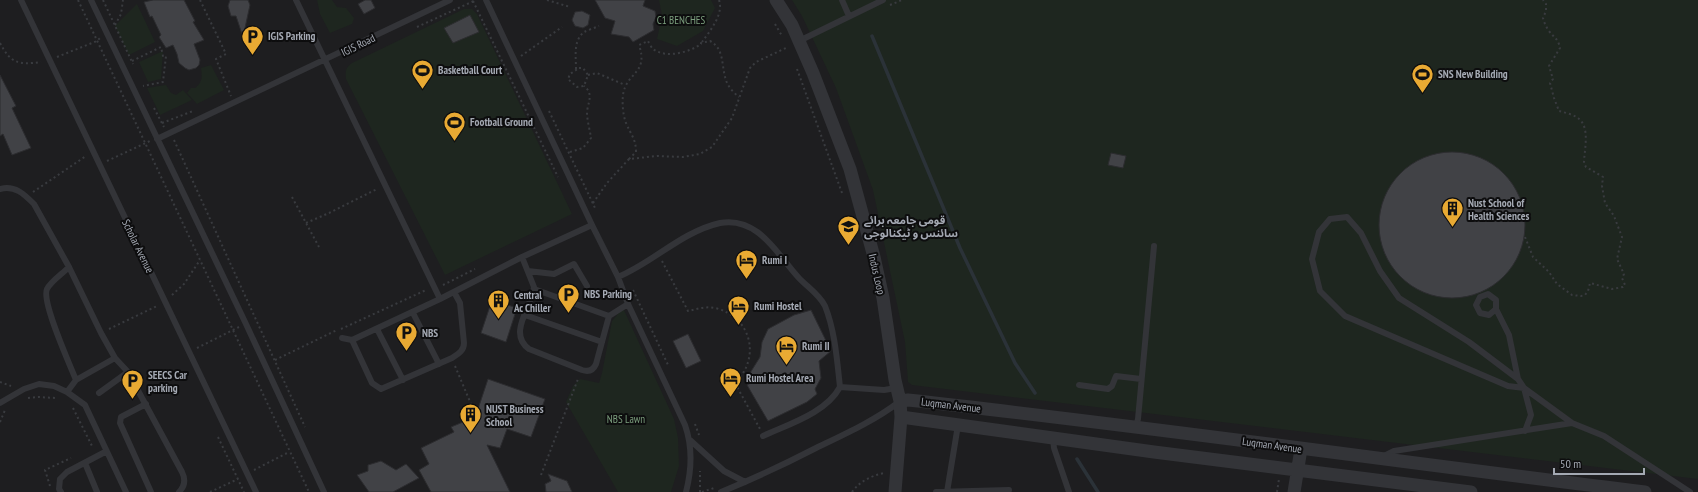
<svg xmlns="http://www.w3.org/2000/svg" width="1698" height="492" font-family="'PT Sans Narrow','Noto Sans Arabic',sans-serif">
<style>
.built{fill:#1e1e20}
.green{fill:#1e261f}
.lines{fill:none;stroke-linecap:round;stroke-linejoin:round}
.stream{stroke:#2b3238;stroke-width:3.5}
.building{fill:#414246;stroke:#2c2c2f}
.path{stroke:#393b3f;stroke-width:2;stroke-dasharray:2 3;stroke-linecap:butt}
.service{stroke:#333438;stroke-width:6}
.minor{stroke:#333438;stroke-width:13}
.labels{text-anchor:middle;stroke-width:4;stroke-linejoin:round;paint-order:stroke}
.park-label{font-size:11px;fill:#7b9e7d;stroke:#0d0d0e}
.poi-label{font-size:11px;font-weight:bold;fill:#a4a9b3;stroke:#0d0d0e;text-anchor:start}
.street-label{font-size:11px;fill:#a4a9b3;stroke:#0d0d0e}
</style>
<rect width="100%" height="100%" fill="#121213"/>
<path class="built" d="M0,0H1698V492H0Z"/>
<path class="green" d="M317,0H332L337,7L346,8L354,18L352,24L330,33L320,14Z
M659,0H711L715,8L703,31L677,46L657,39L662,15Z
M792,0H1698V479L912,385L908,382L905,342L873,190L836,88L802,16Z
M137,4L155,42L129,55L115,26Z
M464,9H472L477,14L572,214L445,275L346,79C345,71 346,67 352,63Z
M163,51L161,79L148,82L139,62Z
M211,65L224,90L197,104L187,93L191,88H195C203,82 202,77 201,68Z
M166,85L171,93L176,95L183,90L192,100L160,115L147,88Z
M623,308L674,419L678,438L679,466L671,492H618L566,402L573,386L580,379L599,383L602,373L612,321Z"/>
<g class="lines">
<path class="stream" d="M872,36L960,248L1015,363L1035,393
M1077,459L1098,492"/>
</g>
<path class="building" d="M153,0H184L195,21L193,22L204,40L194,44L200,60L199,65L196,68L189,70L185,68L179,63L177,54L173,45L166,48L159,37L161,35L152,16L150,17L144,2Z
M230,0H248L250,5L243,37L236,16H231L228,6Z
M365,0H371L375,8L364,14L358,4Z
M595,0H645L643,6L655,11L656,17L653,24L654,30L633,42L629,37L611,34L615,21L605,18Z
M582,11L590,15L588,25L583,28L575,26L572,20L575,12Z
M470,15L479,32L453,43L444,28Z
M0,75L16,106L12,108L31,148L12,155L3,134L0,136Z
M1379 225a73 73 0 1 1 146 0a73 73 0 1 1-146 0Z
M1111,153L1126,156L1123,168L1108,165Z
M492,300L517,308L506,342L481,333Z
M811,310L831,351L819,361L821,378L815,389L817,394L807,402L768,421L747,385L754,381L750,373L760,357L762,342L768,329L794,315Z
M688,334L701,361L686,368L673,341Z
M488,379L545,399L531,437L507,429L500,448L487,445L510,492H431L419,470L429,464L421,448L454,432L451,427L463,422L462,413L477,412Z
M381,461L396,470L406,464L419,478L393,492H369L357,475L368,471V465Z
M548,474L567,481L572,492H546L545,484L551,481Z"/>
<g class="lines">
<path class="path" d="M78,0L309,492
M103,0L133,64
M200,0L226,54L216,59L231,96
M547,0L570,7
M473,1L558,177
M890,5L902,0
M775,24L782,36
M115,25L121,14L123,0
M417,27L476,0
M702,42C710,31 724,14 719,0
M0,43C11,64 19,65 41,62
M521,56L562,27
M57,57L97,41L100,38
M132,61L161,47L163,56H166L163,82L143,86
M579,68H583L588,75L584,86L577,87L568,79L570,74Z
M576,69C576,56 573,41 584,32C588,30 594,28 599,26
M797,69L842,193
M588,75L597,73L625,85
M154,108L164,127
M549,111L595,208
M162,123L193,111
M174,140L305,427
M570,152L583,148L591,138C590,130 587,121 587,112C588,102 594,94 584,86
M629,159L636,152C636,139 631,135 626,123C623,115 622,104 623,95C626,72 649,74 639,45L648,41C649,43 651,47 653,49C666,59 690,52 701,44V43L710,41C725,49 721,66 726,80C728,87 734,93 739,97
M107,161L150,141
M33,192L86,156
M292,197L319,247
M593,203L607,183L629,159L657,156L683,157L700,154L712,147L732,118L750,68L756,62L788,47
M306,223L329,213L377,189
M1525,237L1533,257L1549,272L1557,284L1572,295L1581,296L1585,295L1588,291L1590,283L1612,289L1623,287L1625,285L1622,278L1624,274L1617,259L1622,237L1614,216L1605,203L1602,186L1603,177L1586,167L1584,163C1584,152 1590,129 1580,120C1576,115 1566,113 1559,111L1554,98L1550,83L1553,79L1549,66L1560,48C1558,38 1554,38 1549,31C1546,27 1544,22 1543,18L1546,11V4L1543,0
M662,261L688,311C697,309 706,306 715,308C752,317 761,358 735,383L760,429
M443,285L475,269
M633,290L669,367
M172,295L184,284L200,260
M109,329L157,306
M341,329L426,290
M197,348L239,327
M275,360L337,330
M455,366L471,404
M0,382L11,386
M28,398L38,397L56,398
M73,408L93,448
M0,422L5,410
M695,424L699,435
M218,437L244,492
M254,470L289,452
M541,475L578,379
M50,486L45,470L71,458
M210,492L238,479
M700,492V471
M702,492L714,488
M852,492C860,481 871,476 884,473
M1277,492L1279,479"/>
<path class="service" d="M21,0L256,492
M91,0L246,324L324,492
M296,0L440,299L522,257L592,225L486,0
M842,0L849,16
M799,41L883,0
M157,139L450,0
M0,189C15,185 24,194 34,204L69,267L101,333L115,358L128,372L182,472C186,480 185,486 179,492
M592,225L618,277L628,304L685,425C693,448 692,469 686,492
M522,257L534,287C532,307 507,333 529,349L582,370C588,372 593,371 596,364L609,316
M69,267C62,274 51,281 47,289C41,301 70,365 76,380
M528,271L554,274L574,264L587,286
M618,277C654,262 681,232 720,223C758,216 777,254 798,277C807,287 819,294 825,306C835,331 837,360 840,387C826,413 789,424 763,436
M534,289L609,316L628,304
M1496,309L1489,315L1480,313L1476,305L1480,297L1488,294L1496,300V309L1509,335L1518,379
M413,313L439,364
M525,315L602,342
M377,329L403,380
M342,338L352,340L440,299
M352,340L372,383L381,389L452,358C458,354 464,351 464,343L460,303L454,292
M1079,385L1108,389L1112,386L1116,376L1141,379
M840,387L884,390L896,388
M1524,388L1508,386L1345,316L1320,291L1312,259L1319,232L1330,219L1347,217L1361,233L1380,271L1399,298L1469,342L1518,379L1524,388L1572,423
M1524,388L1531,415L1525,431
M67,392L76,380L115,358
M99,393L128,372
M0,403L24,389L39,384L54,386L67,392L85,405L126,492
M146,404L121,417L120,423L151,492
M1136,426L1138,419L1154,246
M1053,438L1054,448L1069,492
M690,440L724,471L745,482
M1384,456L1394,451L1572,423L1604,436L1690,492
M85,463L97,492
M61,492L59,489L60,479L67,472L105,452
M721,492C753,479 785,464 816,448C845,434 874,421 899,402
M936,492L1009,490
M947,492L958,425"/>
<path class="minor" d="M776,0L792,25L813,73L850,169L874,257L883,298L895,380L900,401L901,417L895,492
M900,401L908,400C1154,427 1399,462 1645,492
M901,417L1154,452L1471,492
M1294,492L1301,449"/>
</g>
<defs>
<symbol id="parking-pin" viewBox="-11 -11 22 30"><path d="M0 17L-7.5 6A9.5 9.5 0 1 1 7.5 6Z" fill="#e9aa33" stroke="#0d0d0e"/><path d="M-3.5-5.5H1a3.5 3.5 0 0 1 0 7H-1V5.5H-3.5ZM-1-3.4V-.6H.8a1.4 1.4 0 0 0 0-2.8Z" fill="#111"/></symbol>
<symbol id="stadium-pin" viewBox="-11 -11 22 30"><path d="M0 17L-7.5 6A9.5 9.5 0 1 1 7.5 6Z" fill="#e9aa33" stroke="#0d0d0e"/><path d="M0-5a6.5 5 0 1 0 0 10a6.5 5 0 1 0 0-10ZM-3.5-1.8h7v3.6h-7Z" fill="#111"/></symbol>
<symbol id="building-pin" viewBox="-11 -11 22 30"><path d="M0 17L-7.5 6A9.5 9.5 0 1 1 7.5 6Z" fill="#e9aa33" stroke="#0d0d0e"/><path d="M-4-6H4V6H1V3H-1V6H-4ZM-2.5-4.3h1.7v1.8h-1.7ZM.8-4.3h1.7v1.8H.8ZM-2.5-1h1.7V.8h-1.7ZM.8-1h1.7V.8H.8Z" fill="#111"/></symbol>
<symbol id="university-pin" viewBox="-11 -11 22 30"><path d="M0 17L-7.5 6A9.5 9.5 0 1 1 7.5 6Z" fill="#e9aa33" stroke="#0d0d0e"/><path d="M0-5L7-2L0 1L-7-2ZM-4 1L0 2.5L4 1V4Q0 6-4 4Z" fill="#111"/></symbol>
<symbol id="hotel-pin" viewBox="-11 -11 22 30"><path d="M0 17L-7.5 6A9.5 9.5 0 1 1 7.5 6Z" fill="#e9aa33" stroke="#0d0d0e"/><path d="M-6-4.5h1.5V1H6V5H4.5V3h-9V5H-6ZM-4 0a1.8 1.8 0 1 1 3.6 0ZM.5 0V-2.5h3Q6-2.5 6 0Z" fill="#111"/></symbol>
</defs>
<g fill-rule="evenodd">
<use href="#parking-pin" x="240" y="24" width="25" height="34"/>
<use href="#stadium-pin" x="410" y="58" width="25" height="34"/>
<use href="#stadium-pin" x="1410" y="62" width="25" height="34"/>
<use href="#stadium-pin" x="442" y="110" width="25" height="34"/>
<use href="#building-pin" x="1440" y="196" width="25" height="34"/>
<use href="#university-pin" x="836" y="214" width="25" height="34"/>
<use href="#hotel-pin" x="734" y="248" width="25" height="34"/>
<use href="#parking-pin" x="556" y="282" width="25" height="34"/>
<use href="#building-pin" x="486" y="288" width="25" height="34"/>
<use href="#hotel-pin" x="726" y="294" width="25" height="34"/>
<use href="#parking-pin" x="394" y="320" width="25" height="34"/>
<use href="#hotel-pin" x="774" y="334" width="25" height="34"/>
<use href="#hotel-pin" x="718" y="366" width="25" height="34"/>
<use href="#parking-pin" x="120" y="368" width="25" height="34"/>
<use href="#building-pin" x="458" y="402" width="25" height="34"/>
</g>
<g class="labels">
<g class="park-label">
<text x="681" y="24">C1 BENCHES</text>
<text x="626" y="423">NBS Lawn</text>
</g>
<g class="poi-label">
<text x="268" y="40">IGIS Parking</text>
<text x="438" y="74">Basketball Court</text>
<text x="1438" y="78">SNS New Building</text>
<text x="470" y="126">Football Ground</text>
<text x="1468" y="207">Nust School of<tspan x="1468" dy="13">Health Sciences</tspan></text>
<text x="864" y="224">قومی جامعہ برائے<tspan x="864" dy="13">سائنس و ٹیکنالوجی</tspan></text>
<text x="762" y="264">Rumi I</text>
<text x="584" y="298">NBS Parking</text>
<text x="514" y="299">Central<tspan x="514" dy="13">Ac Chiller</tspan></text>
<text x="754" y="310">Rumi Hostel</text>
<text x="422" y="337">NBS</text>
<text x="802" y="350">Rumi II</text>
<text x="148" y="379">SEECS Car<tspan x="148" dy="13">parking</tspan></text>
<text x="746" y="382">Rumi Hostel Area</text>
<text x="486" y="413">NUST Business<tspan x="486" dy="13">School</tspan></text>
</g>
<g class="street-label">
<text transform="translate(358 45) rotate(-26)" y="4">IGIS Road</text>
<text transform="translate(138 246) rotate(64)" y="4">Scholar Avenue</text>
<text transform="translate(877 274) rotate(77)" y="4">Indus Loop</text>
<text transform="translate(951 405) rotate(7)" y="4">Luqman Avenue</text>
<text transform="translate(1272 445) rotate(8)" y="4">Luqman Avenue</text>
</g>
</g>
<path d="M1554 468v6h90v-6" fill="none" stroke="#a4a9b3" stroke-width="2"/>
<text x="1560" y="468" font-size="12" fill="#a4a9b3" stroke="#0d0d0e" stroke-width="3" paint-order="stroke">50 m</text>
</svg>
